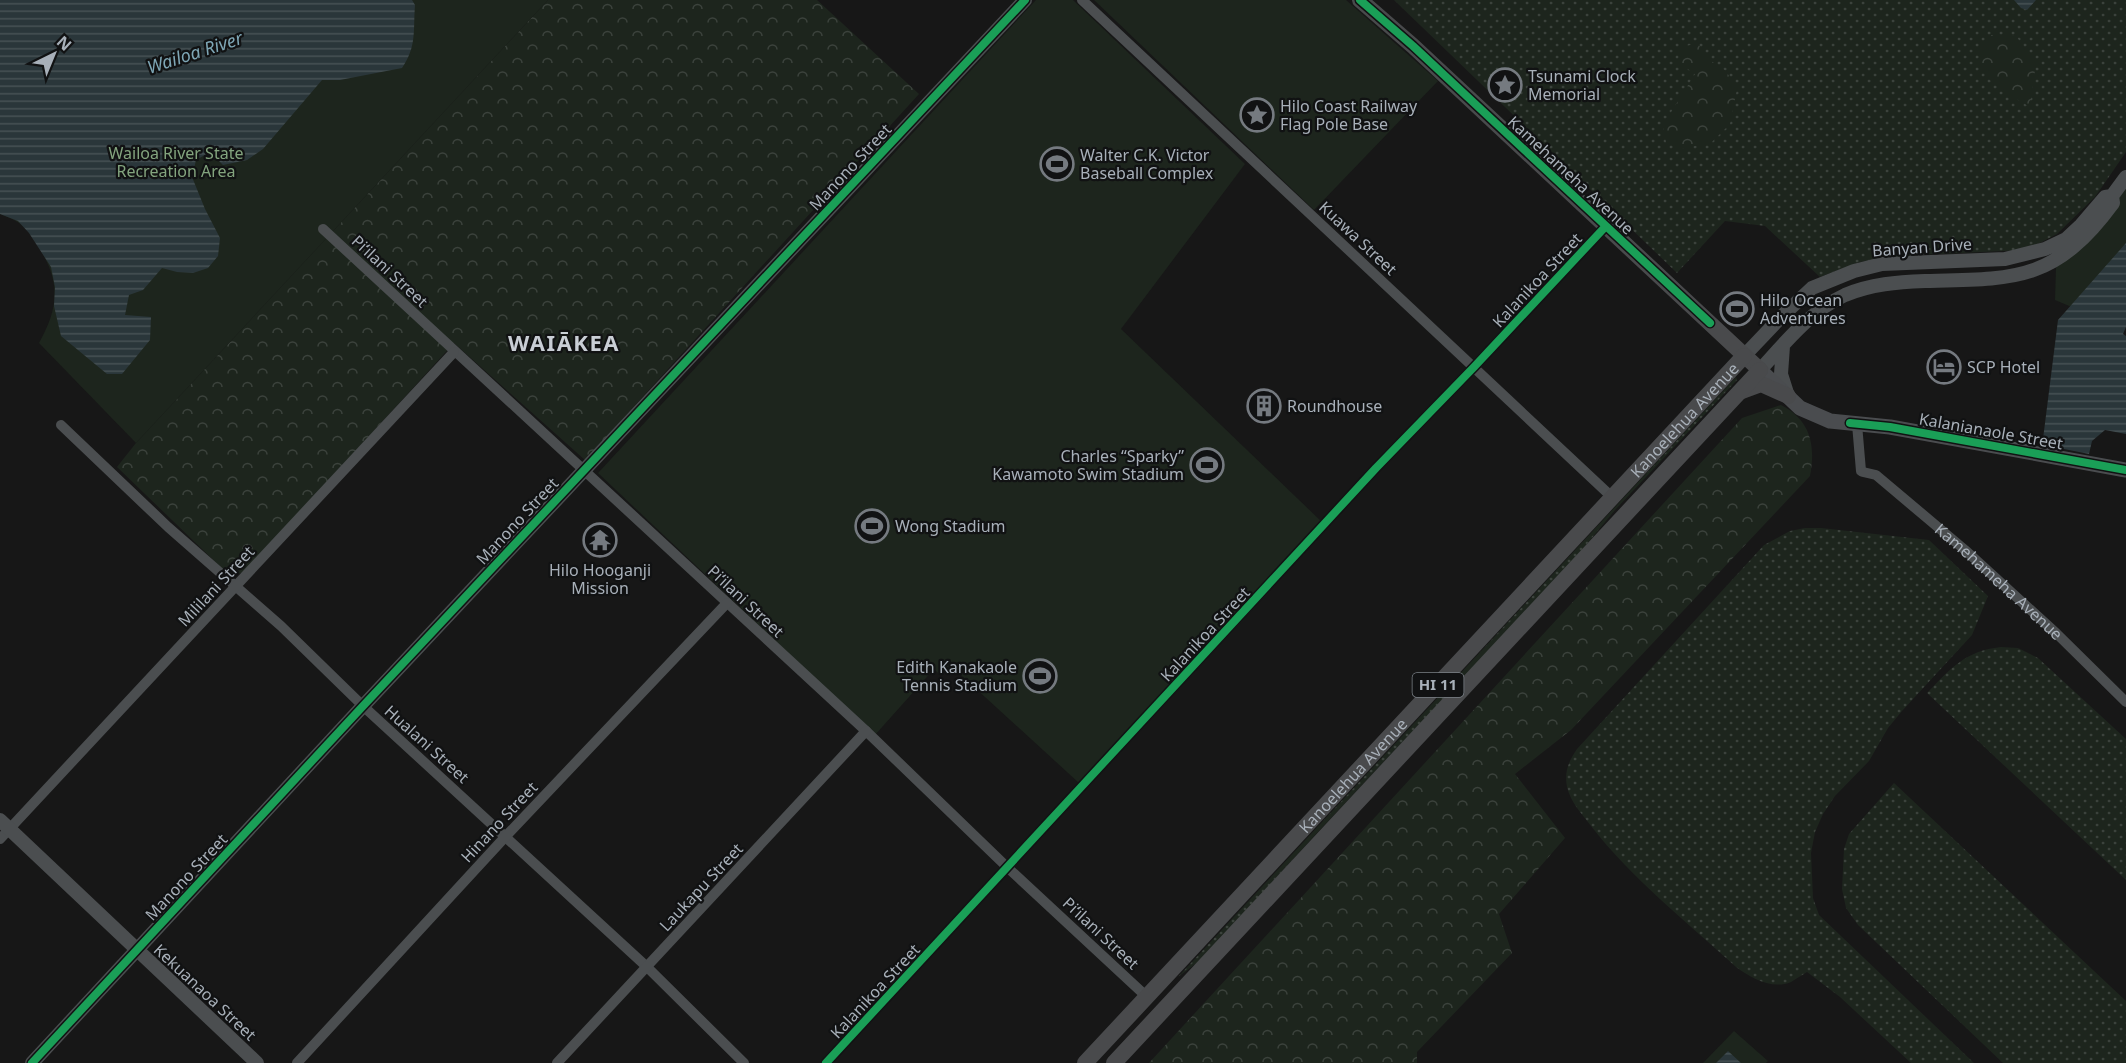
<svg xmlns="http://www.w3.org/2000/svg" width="2126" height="1063" font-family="'Noto Sans',sans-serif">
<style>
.grass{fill:url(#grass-dots)}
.forest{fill:url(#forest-crowns)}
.park{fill:#1d251d}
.water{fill:url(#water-rules)}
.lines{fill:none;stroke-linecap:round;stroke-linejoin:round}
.minor{stroke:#4b4e50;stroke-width:10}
.tertiary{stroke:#4b4e50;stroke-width:14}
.secondary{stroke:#4a4c4f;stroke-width:15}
.primary{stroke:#494a4c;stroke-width:16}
.trunk{stroke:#494a4c;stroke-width:16}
.cycleway-casing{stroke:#111213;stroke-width:11}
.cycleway{stroke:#1a9f57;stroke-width:8}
.labels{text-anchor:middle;stroke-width:4.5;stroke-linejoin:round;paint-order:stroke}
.shield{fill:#111213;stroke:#7b8187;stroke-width:1.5}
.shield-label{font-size:15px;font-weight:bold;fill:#a8b0b9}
.poi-label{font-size:16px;fill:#a8b0b9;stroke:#111213;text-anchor:start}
.park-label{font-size:16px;fill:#83a47e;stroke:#111213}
.street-label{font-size:16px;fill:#a8b0b9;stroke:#111213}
.water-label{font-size:18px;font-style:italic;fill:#7ea6b5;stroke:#111213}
.district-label{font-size:22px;font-weight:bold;letter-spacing:1.5px;fill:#c9ced5;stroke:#111213}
</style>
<defs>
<pattern id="grass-dots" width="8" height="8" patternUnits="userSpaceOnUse" patternTransform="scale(1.5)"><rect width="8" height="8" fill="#1d251d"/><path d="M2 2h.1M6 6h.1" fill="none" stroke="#3b423c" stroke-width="1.8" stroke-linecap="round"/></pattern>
<pattern id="forest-crowns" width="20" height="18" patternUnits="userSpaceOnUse" patternTransform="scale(1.5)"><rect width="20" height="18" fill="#1d251d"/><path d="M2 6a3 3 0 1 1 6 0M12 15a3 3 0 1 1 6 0" fill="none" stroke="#3b423c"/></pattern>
<pattern id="water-rules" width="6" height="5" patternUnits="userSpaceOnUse" patternTransform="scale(1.5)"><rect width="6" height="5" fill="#2a363a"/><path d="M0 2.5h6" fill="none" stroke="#465154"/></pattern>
</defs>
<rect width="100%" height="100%" fill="#171717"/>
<path class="grass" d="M1394,0H2126V152L2095,197L2057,234L2026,250L1915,255L1860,262L1820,277L1765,226L1725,221L1677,273Z
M1736,377L1737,380L1615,510L1572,562L1316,834L1236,922L1198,962L1178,977Z
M1805,528H1821L1929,540L1988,596L1972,635L1902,711L1888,728L1869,761L1835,796L1823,814L1815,832L1811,853L1813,898L1819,915L1974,1063H1911L1840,997L1807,972C1802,975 1796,979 1791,982C1772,990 1751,978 1736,967C1687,922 1632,879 1591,826C1582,814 1571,803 1567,787C1564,771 1569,761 1577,749L1764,545L1790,531Z
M2001,647L2018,648L2038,658L2126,739V880L1927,693C1951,668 1965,651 2001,647Z
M1894,783L2126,1001V1063H2003L1858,925L1846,908L1842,889L1844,849L1849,834Z"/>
<path class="forest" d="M548,0H817L919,94L585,460L454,343L245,572L230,576L117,467L136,443Z
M1987,35L2016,36L2036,63L2030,107C2011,95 1977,81 1980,54C1981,48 1985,41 1987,35Z
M1698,43L1705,57L1726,71L1737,89L1730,124L1712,142L1682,149L1666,142L1663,125L1695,74L1679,63L1678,48Z
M1781,405C1810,420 1816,444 1810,476L1571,730L1515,774L1565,838L1499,914L1512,953L1417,1052V1063H1149L1742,418Z"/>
<path class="park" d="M0,0H548L136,443L39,343C59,307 61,282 38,246C26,227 22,222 0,214Z
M1036,0H1073L1245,164L1121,329L1323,523L1079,783L950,665L940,675L934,669L875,735L598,473Z
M1094,0H1346L1438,81L1314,210Z
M2126,182V257L2074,308L2055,300L2056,268L2064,254Z
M1734,1031L1768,1061L1766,1063H1703Z"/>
<path class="water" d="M0,0H412L415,5C413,31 417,46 402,68L340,80H322L263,149L247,160L223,165L210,152L196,160L192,177L205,209L220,238L218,256L208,268L193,273L177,272L162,268L143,290L129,295L125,315L151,317L150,340L122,374H107L61,336L54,306L55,287L51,267L29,233L18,221L0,214Z
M2014,0H2036L2027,10L2021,8Z
M2126,243V327L2123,334L2126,336V434L2105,430L2092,441L2089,454L2049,446L2043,439L2058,320Z
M1728,1051L1741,1063H1716Z"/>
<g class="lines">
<g class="minor">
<path d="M1082,0L1613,498"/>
<path d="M323,229L866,731L1008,868L1147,997"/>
<path d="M1857,424L1861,471"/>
<path d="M61,425L168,527L281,626L363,706L647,967L744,1063"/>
<path id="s1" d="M1863,472L1876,475L1965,550L2056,633L2126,702"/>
<path d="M0,839L454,352"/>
<path d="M297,1063L506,836L727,603"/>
<path d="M557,1063L866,731"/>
<path d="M826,1063L1376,468L1474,367L1606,226"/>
</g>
<path class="tertiary" d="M1783,346L1781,374L1788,396
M1744,356L1782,316L1812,288L1854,271L1882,264L2005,259L2045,249L2066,239L2081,225L2105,197L2112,196L2126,177
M1760,370C1785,343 1810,311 1845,295C1871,284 1898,282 1925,281C2015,279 2055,282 2113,203L2112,196
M0,820L257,1063
M32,1063L363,706L1025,0"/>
<path class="secondary" d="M1760,370L1800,408L1830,421L1890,427L2126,470"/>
<path class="primary" d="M1360,0L1413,46L1760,370"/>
<g class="trunk">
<path d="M1742,391L1761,384L1788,396"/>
<path id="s2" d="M1085,1063L1744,356"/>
<path d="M1114,1063L1760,370"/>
</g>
<defs>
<path id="cycleway" d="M1360,0L1413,46L1710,323
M1850,423L1890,427L2126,470
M32,1063L363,706L1025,0
M826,1063L1376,468L1474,367L1606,226"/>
</defs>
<use href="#cycleway" class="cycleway-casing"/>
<use href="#cycleway" class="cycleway"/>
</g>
<defs>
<symbol id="sight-ring" viewBox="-11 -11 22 22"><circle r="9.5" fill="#111213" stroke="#757a80" stroke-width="1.5"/><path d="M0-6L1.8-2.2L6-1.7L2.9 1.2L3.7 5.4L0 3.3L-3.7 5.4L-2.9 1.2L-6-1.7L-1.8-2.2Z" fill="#757a80"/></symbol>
<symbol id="stadium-ring" viewBox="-11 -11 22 22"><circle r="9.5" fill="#111213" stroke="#757a80" stroke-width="1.5"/><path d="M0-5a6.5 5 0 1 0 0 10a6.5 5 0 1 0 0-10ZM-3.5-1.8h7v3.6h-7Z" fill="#757a80"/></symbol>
<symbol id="hotel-ring" viewBox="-11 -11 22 22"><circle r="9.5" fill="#111213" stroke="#757a80" stroke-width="1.5"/><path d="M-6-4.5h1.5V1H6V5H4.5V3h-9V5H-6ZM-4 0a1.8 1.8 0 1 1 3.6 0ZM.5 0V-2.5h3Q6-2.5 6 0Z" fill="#757a80"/></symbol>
<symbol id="building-ring" viewBox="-11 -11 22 22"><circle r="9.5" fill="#111213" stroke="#757a80" stroke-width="1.5"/><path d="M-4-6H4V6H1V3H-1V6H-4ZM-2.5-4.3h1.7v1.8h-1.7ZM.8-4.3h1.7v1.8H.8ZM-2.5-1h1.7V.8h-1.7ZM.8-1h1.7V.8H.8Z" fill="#757a80"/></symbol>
<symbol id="temple-ring" viewBox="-11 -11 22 22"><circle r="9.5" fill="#111213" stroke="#757a80" stroke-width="1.5"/><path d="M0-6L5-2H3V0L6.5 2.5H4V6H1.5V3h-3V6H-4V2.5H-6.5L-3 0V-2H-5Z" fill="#757a80"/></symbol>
</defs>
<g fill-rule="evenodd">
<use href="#sight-ring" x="1486" y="66" width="38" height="38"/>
<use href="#sight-ring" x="1238" y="96" width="38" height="38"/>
<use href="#stadium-ring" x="1038" y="145" width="38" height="38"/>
<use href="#stadium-ring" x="1718" y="290" width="38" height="38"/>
<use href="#hotel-ring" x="1925" y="348" width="38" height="38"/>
<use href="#building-ring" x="1245" y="387" width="38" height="38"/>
<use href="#stadium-ring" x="1188" y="446" width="38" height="38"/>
<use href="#stadium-ring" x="853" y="507" width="38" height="38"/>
<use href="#temple-ring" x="581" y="521" width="38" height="38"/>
<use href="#stadium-ring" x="1021" y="657" width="38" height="38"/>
</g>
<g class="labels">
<rect class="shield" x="1412.5" y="673" width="51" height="24" rx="4.5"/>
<g class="shield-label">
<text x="1438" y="690">HI 11</text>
</g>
<g class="poi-label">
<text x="1528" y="82">Tsunami Clock<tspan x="1528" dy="18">Memorial</tspan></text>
<text x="1280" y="112">Hilo Coast Railway<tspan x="1280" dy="18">Flag Pole Base</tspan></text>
<text x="1080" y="161">Walter C.K. Victor<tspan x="1080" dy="18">Baseball Complex</tspan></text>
<text x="1760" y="306">Hilo Ocean<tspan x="1760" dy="18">Adventures</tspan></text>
<text x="1967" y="373">SCP Hotel</text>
<text x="1287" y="412">Roundhouse</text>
<text x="1184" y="462" text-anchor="end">Charles “Sparky”<tspan x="1184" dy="18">Kawamoto Swim Stadium</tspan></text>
<text x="895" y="532">Wong Stadium</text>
<text x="600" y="576" text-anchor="middle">Hilo Hooganji<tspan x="600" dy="18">Mission</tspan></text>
<text x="1017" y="673" text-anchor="end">Edith Kanakaole<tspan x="1017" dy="18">Tennis Stadium</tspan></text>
</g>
<g class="park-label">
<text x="176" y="159">Wailoa River State<tspan x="176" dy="18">Recreation Area</tspan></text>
</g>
<g class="street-label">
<text transform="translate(850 167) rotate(-47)" y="6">Manono Street</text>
<text transform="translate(1571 175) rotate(43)" y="6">Kamehameha Avenue</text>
<text transform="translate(1358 238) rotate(43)" y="6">Kuawa Street</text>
<text transform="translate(1922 247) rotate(-4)" y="6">Banyan Drive</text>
<text transform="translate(390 271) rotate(43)" y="6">Pi‘ilani Street</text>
<text transform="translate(1537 280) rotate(-47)" y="6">Kalanikoa Street</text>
<text dy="6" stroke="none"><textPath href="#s2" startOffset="879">Kanoelehua Avenue</textPath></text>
<text transform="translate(1991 431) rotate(10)" y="6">Kalanianaole Street</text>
<text transform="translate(517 521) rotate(-47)" y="6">Manono Street</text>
<text dy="6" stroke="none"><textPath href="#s1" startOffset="176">Kamehameha Avenue</textPath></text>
<text transform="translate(216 586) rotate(-47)" y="6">Mililani Street</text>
<text transform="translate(746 601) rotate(43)" y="6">Pi‘ilani Street</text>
<text transform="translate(1205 634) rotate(-47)" y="6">Kalanikoa Street</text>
<text transform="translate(427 744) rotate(42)" y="6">Hualani Street</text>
<text dy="6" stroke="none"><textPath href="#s2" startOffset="393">Kanoelehua Avenue</textPath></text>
<text transform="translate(499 822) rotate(-47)" y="6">Hinano Street</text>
<text transform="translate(186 877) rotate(-47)" y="6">Manono Street</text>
<text transform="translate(701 887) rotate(-47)" y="6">Laukapu Street</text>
<text transform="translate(1101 933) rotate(43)" y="6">Pi‘ilani Street</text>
<text transform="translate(875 991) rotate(-47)" y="6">Kalanikoa Street</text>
<text transform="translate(205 992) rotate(43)" y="6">Kekuanaoa Street</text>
</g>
<g class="water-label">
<text transform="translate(195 53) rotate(-18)" y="6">Wailoa River</text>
</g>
<g class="district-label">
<text x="564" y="351">WAIĀKEA</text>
</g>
</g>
<g transform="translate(54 54) rotate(43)" stroke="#111213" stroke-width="4.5" paint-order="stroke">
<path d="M0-4.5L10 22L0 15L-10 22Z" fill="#a8b0b9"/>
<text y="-9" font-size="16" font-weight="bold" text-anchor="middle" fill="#a8b0b9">N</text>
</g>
</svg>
